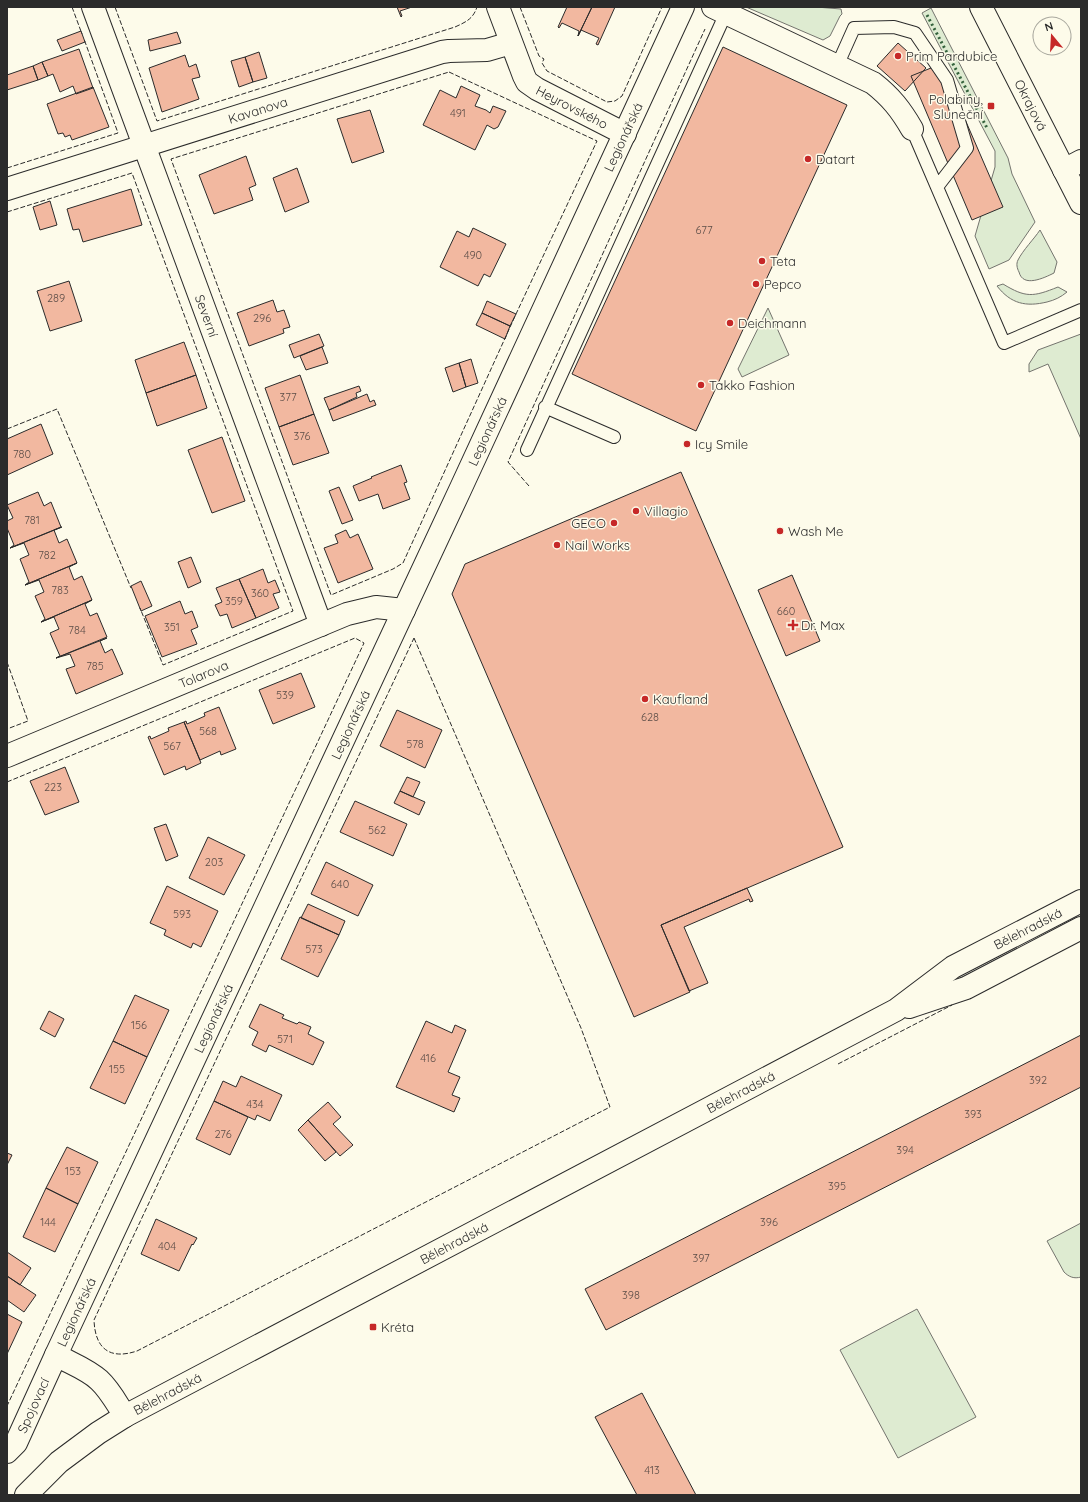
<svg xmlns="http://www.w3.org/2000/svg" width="1088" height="1502" font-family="Quicksand,sans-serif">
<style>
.green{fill:#deebd1;stroke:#74746e}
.building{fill:#f2b8a0;stroke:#2b2b2b}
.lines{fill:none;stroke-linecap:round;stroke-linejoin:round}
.service-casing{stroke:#2b2b2b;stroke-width:14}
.minor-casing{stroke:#2b2b2b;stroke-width:24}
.service{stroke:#fdfbea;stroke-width:12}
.minor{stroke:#fdfbea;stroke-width:22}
.hedge{stroke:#34623c;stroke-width:3;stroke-dasharray:2 3;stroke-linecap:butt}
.fence{stroke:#2b2b2b;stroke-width:1;stroke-dasharray:5 2;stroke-linecap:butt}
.poi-dot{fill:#c62828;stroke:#fdfbea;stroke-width:1.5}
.labels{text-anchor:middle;stroke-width:3;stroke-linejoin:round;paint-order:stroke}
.number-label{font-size:11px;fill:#5d4e48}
.poi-label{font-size:13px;fill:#2b2b2b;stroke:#fdfbea;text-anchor:start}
.street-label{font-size:13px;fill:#2b2b2b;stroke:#fdfbea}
</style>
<rect width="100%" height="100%" fill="#fdfbea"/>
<path class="green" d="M746,7H816L841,9L842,14L840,16L830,36L823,40Z
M931,8L1008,158L1012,174L1035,222L1009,260L989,269L975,236L995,167V151L922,13Z
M1040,230L1057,262L1054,273C1044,278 1023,288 1019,272C1017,268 1016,264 1018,260C1023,250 1034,239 1040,230Z
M1003,284C1026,298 1033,297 1058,287L1067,292C1061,297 1055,300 1047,302C1026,307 1011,304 997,286Z
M768,308L789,355L742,377L738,369Z
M1081,334V439L1048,364L1029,372V364L1038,350Z
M1081,1223V1277C1074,1279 1069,1277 1064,1272L1047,1241Z
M917,1309L976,1417L898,1458L840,1350Z"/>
<path class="building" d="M397,7H412L400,11L402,16L401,17Z
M567,7H592L578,36L579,31L562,23L559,28L558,27Z
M592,7H615L598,45L596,44L599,38L581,30L578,36Z
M81,31L85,42L62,51L57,40Z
M177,32L181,43L150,51L148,40Z
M898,43L926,68L905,91L877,66Z
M723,47L847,105L696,431L572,374Z
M79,49L93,88L76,94L73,86L60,92L53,74L48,76L42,62Z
M259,52L267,78L253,82L245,57Z
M185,55L189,67L196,64L200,77L192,79L199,99L162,112L149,68Z
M245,57L253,82L239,87L231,61Z
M42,62L48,76L38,80L33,66Z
M941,64L1003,207L972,220L911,76Z
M33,66L38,80L7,90V75Z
M461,86L480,95L475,106L486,110L490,113L493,106L506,111L498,127L494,129L487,125L475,150L423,125L440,90L456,98Z
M93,87L109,127L72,140L70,135L65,137L63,133L58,134L47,104Z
M370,110L384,152L352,163L337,119Z
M246,156L256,185L249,188L253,200L214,214L199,175Z
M297,168L309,202L285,212L273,178Z
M131,189L142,225L83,242L79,229L73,230L67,209Z
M50,201L57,225L40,230L33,207Z
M473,228L506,244L490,277L484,274L478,286L440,267L457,231L469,237Z
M69,281L82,321L50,331L37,291Z
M273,300L277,312L284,310L290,327L283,329L284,333L249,346L237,313Z
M487,301L516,314L510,326L482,313Z
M482,313L510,326L505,339L476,325Z
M319,334L324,346L294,358L289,345Z
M184,342L196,375L146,393L135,360Z
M322,347L328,363L306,370L300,356Z
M471,359L478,383L466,387L459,363Z
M459,363L466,387L453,392L445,368Z
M196,375L207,408L157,426L146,393Z
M300,375L314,414L279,427L265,388Z
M359,386L361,391L356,393L357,397L329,410L324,398Z
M367,394L370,402L374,400L376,405L333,421L329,410Z
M314,414L329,453L293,465L279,427Z
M41,424L53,454L7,475V439Z
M222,437L245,501L212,513L188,450Z
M401,465L407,482L404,483L410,499L383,509L378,494L359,501L353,486L372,478L371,477Z
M681,472L843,847L661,925L690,992L634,1017L452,594L465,564Z
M339,487L353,520L342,524L329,491Z
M38,492L44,506L51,502L61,527L10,548L14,545L7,528V521L13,518L7,505Z
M62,527L54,530L59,543L67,539L77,563L25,585L29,582L20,559L29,555L24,543L10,548Z
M346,530L350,538L358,534L373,569L338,583L324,548L338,543L335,535Z
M191,557L201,582L188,588L178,562Z
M77,563L69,567L74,580L82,576L92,600L41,622L45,619L35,596L44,592L39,580L25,585Z
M263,569L268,583L275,580L280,592L273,594L279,608L256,618L239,579Z
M792,575L820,641L786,656L758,590Z
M239,579L256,618L232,628L227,614L220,616L215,605L222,602L216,588Z
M141,581L152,606L141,611L131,586Z
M92,600L85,604L90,616L97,613L107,637L56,658L60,656L50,633L59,629L54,617L41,622Z
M180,601L185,614L192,611L198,627L191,630L197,644L162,657L145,616Z
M107,638L100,641L105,653L112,649L123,674L76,694L66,669L75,666L70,654L56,658Z
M301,673L315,707L273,724L259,690Z
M219,707L236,749L221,755L220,751L200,760L184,722L186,721L187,724L205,716L204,713Z
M397,710L442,730L425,768L380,746Z
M184,722L201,763L186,770L185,766L164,775L148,737L150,736L151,739L169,731L168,728Z
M65,767L79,802L45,815L30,781Z
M407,777L420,782L413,797L400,791Z
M400,791L425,802L419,815L394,803Z
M355,801L407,824L393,856L340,832Z
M166,824L178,856L166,861L154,828Z
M208,837L245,855L224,895L189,878Z
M326,862L373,885L358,916L311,894Z
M167,886L218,911L201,947L193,943L191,948L164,935L166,930L150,923Z
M747,888L753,901L750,902L749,899L684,927L708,983L689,991L661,925Z
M308,904L345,921L339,935L301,918Z
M300,917L339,935L318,977L281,959Z
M135,995L169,1010L147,1057L113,1041Z
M260,1004L284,1015L282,1018L297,1024L299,1022L311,1027L308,1034L324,1042L313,1065L269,1045L266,1052L252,1045L258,1032L249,1027Z
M49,1011L64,1019L55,1037L40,1029Z
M426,1021L452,1033L455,1025L466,1030L448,1072L460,1077L452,1095L460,1098L454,1112L396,1087Z
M1081,1035V1087L606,1330L585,1289Z
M113,1041L147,1057L125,1104L90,1088Z
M241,1076L282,1095L270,1121L257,1115L255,1120L214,1101L223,1081L236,1087Z
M214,1101L248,1117L230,1155L196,1139Z
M328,1102L341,1117L333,1124L353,1145L340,1156L308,1120Z
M308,1120L336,1152L325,1161L298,1130Z
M67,1147L98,1162L78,1204L46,1188Z
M7,1153L12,1155L7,1165Z
M46,1188L78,1204L55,1252L23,1237Z
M156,1219L197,1238L193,1245L192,1244L179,1271L141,1254Z
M7,1252L31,1268L20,1285L7,1276Z
M7,1276L36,1295L24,1312L7,1300Z
M7,1314L22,1322L7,1354Z
M642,1393L696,1495H637L595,1417Z"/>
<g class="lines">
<defs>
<path id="service" d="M837,66L854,28L894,27L915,33L947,80L967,148L937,187
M912,129L1004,343L1081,310
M545,407L614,437
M527,450L726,13"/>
<g id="minor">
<path id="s1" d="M93,7L321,625"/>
<path id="s2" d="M498,7L524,76L527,82L537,89L625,134"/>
<path d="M713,7L873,83C891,97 901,110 912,129"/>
<path id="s3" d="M981,7L1081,203"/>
<path d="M1064,170L1081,161"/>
<path id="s4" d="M7,189L442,52L449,51L487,50L511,43"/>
<path id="s5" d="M7,756L347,614L376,607L404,610"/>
<path d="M909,1007L966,988L1081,928"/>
<path id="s6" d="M125,1416C117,1404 110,1390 99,1380C87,1369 70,1363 56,1355L460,490L683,7"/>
<path id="s7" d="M7,1452L16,1443L56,1355"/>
<path id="s8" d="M26,1495L59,1462L98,1433L125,1416L896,1010L953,967L1081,901"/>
</g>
</defs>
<use href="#service" class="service-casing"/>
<use href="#minor" class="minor-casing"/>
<use href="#service" class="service"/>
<use href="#minor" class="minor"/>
<path class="hedge" d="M927,15L987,128"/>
<path class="fence" d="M72,7L82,34
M115,7L157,121L455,27C466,22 473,19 477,7
M520,7L539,56L544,59L542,63L547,71L607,102L615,101L622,96L662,7
M449,72L597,141L516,314L403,563L393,569L331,595L171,159Z
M7,168L118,133L84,39
M7,212L132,173L293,611L163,665L140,608
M7,429L57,409L131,588
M529,486L508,462L705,29
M414,638L581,1028L610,1107L137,1351C110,1360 95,1349 94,1320Z
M7,662L28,721L7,729
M7,782L355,638L364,643L7,1406
M838,1064L952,1005"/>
</g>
<g class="poi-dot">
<circle cx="898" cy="56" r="4"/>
<rect x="987" y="102" width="8" height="8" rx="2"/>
<circle cx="808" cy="159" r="4"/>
<circle cx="762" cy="261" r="4"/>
<circle cx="756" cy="284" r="4"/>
<circle cx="730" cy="323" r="4"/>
<circle cx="701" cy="385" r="4"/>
<circle cx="687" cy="444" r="4"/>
<circle cx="636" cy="511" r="4"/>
<circle cx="614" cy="523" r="4"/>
<circle cx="780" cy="531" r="4"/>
<circle cx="557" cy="545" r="4"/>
<path d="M791 619h4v4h4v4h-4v4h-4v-4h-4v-4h4z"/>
<circle cx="645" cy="699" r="4"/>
<rect x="369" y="1323" width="8" height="8" rx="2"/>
</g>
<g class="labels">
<g class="number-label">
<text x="458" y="117">491</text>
<text x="704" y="234">677</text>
<text x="473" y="259">490</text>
<text x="56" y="302">289</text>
<text x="262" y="322">296</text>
<text x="288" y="401">377</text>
<text x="302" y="440">376</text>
<text x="22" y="458">780</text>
<text x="32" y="524">781</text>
<text x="47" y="559">782</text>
<text x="60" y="594">783</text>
<text x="260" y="597">360</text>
<text x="234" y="605">359</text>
<text x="786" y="615">660</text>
<text x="172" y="631">351</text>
<text x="77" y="634">784</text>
<text x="95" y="670">785</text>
<text x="285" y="699">539</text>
<text x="650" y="721">628</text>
<text x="208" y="735">568</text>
<text x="415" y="748">578</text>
<text x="172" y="750">567</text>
<text x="53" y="791">223</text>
<text x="377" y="834">562</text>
<text x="214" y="866">203</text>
<text x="340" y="888">640</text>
<text x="182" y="918">593</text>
<text x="314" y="953">573</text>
<text x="139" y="1029">156</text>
<text x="285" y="1043">571</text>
<text x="428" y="1062">416</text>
<text x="117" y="1073">155</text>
<text x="1038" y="1084">392</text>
<text x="255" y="1108">434</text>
<text x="973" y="1118">393</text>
<text x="223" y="1138">276</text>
<text x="905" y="1154">394</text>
<text x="73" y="1175">153</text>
<text x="837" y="1190">395</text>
<text x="48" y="1226">144</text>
<text x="769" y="1226">396</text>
<text x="167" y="1250">404</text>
<text x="701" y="1262">397</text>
<text x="631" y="1299">398</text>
<text x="652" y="1474">413</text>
</g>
<g class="poi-label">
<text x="906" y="61">Prim Pardubice</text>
<text x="983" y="104" text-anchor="end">Polabiny,<tspan x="983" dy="15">Sluneční</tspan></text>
<text x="816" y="164">Datart</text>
<text x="770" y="266">Teta</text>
<text x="764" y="289">Pepco</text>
<text x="738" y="328">Deichmann</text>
<text x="709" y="390">Takko Fashion</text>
<text x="695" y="449">Icy Smile</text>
<text x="644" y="516">Villagio</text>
<text x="606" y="528" text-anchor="end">GECO</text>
<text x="788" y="536">Wash Me</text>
<text x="565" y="550">Nail Works</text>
<text x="801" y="630">Dr. Max</text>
<text x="653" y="704">Kaufland</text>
<text x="381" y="1332">Kréta</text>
</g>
<g class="street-label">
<text dy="5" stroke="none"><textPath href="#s3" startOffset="110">Okrajová</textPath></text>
<text dy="5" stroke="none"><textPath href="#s2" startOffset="132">Heyrovského</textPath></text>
<text dy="5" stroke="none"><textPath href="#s4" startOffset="263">Kavanova</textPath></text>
<text dy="5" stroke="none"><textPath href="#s6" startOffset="1438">Legionářská</textPath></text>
<text dy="5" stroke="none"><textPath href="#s1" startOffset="329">Severní</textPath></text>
<text dy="5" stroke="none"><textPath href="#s6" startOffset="1114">Legionářská</textPath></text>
<text dy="5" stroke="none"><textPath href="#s5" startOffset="213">Tolarova</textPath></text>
<text dy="5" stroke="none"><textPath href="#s6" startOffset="790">Legionářská</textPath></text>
<text dy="5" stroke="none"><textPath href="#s8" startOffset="1154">Bělehradská</textPath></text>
<text dy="5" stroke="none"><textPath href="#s6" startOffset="466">Legionářská</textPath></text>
<text dy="5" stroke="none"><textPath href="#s8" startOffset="823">Bělehradská</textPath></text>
<text dy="5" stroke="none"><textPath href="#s8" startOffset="499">Bělehradská</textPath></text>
<text dy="5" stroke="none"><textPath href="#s6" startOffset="142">Legionářská</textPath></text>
<text dy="5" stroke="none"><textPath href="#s8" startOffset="175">Bělehradská</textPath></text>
<text dy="5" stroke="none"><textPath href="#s7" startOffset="54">Spojovací</textPath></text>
</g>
</g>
<rect width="1088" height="1502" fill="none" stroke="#2b2b2b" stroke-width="16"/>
<g transform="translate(1052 36) rotate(342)"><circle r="19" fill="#fdfbea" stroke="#a9a89e"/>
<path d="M0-3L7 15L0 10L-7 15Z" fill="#c62828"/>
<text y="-6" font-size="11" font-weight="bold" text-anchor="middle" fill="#2b2b2b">N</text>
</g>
</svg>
